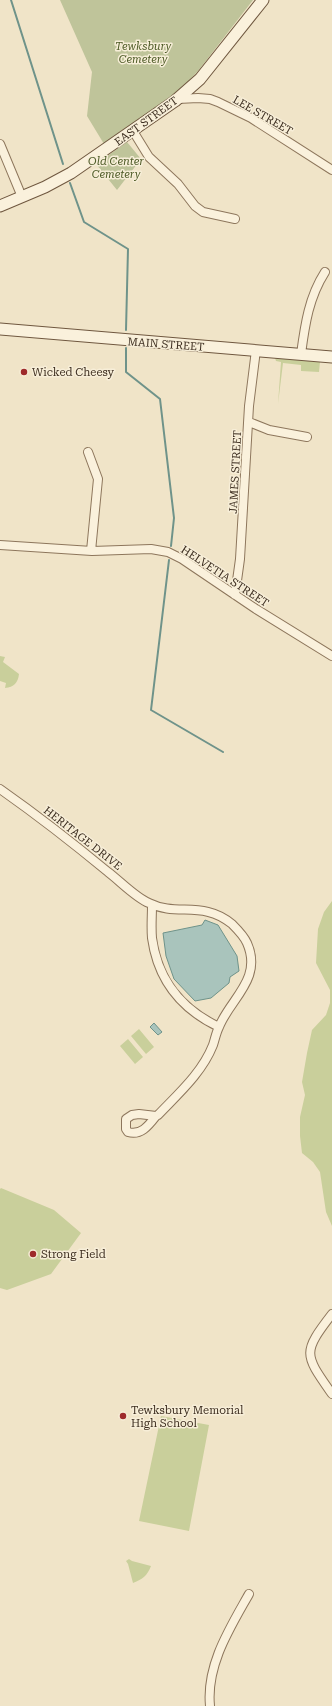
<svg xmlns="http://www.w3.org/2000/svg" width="332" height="1706" font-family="'Roboto Serif',serif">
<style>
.green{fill:#c9cf9b}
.cemetery{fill:#bfc49a}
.water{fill:#a9c4bc;stroke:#6f938a}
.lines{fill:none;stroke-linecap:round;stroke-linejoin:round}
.stream{stroke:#6f938a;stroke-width:2}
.minor-casing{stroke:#8d765c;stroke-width:10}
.secondary-casing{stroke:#6f573f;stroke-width:13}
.minor{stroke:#faf1dc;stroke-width:8}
.secondary{stroke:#faf1dc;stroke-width:11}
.poi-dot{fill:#9e2a2b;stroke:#f7eed8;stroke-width:1.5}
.labels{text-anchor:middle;stroke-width:3;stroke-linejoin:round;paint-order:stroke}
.park-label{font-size:11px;font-style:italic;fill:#4d5a26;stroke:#f7eed8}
.street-label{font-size:11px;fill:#3d2e20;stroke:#f7eed8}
.poi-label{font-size:11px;fill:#3d2e20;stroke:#f7eed8;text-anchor:start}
</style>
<rect width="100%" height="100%" fill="#f0e4c8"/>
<path class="green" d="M275,358L320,362L319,372L301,371V365L283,363L278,404L281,362L276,361Z
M0,656L5,657L3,662L19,674C18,683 14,687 5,688L6,683L0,681Z
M332,901V1226L326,1212L320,1172L313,1162L302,1153L300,1136V1117L305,1095L302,1082L307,1053L312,1030L326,1015L330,1003V990L316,963L318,929L324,912Z
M139,1029L154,1047L146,1054L131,1036Z
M128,1039L143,1057L135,1064L120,1046Z
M1,1188L54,1210L81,1233L51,1274L7,1290L0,1288V1189Z
M161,1416L209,1425L189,1531L139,1521Z
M129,1559L132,1561L151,1566C147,1576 143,1579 133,1583L128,1564L126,1561Z"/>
<path class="cemetery" d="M60,0H253L198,71L183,87L154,109L104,144L87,116L92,72Z
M127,142L141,159L117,190L96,164Z"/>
<path class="water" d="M205,920L218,925L237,956L239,971L230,977L229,983L211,998L195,1001L174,979L166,956L163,933L202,925Z
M154,1023L162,1032L158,1035L150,1027Z"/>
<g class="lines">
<path class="stream" d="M11,0L63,164
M70,183L84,222L128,249L126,330
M126,348V372L160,399L174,518L171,546
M169,560L151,710L223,752"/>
<defs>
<path id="minor" d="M178,99L198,98L210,99L218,102L251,118L332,170
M133,131L149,157L178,184L195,206L203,212L235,219
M0,144L22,197
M301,354C305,324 309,297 325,272
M249,422L269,430L307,437
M88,452L98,479L91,551
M0,545L92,551L151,549L168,552L182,559L256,609L332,656
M235,595L240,559L249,406L256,350
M0,789C37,815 73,843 108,872C120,881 136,898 149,903C177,917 203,900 232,924C237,929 244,936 247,943C263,979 230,999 219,1027C181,1009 158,981 152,938C151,927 152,916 152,905
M139,1114L156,1116C149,1125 141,1136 128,1132L126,1129V1119L132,1115Z
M158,1115C178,1094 202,1073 213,1045C215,1039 216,1033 219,1027
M332,1314C302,1353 304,1354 332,1394
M210,1706C206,1665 230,1628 249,1594"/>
<path id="secondary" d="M0,206L45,187L71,173L175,101L200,79L263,0
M0,329L332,357"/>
</defs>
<use href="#minor" class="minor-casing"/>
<use href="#secondary" class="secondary-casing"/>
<use href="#minor" class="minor"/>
<use href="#secondary" class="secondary"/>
</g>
<g class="poi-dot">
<circle cx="24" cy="372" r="4"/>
<circle cx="33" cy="1254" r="4"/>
<circle cx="123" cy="1416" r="4"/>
</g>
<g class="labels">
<g class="park-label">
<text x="143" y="50">Tewksbury<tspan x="143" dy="13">Cemetery</tspan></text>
<text x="116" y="165">Old Center<tspan x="116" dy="13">Cemetery</tspan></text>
</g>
<g class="street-label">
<text transform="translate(263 115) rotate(30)" y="4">LEE STREET</text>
<text transform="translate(146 121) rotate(-36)" y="4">EAST STREET</text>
<text transform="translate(166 344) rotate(4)" y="4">MAIN STREET</text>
<text transform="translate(235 472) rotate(-87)" y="4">JAMES STREET</text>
<text transform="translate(225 576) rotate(33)" y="4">HELVETIA STREET</text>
<text transform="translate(83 838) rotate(38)" y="4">HERITAGE DRIVE</text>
</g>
<g class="poi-label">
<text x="32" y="376">Wicked Cheesy</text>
<text x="41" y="1258">Strong Field</text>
<text x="131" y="1414">Tewksbury Memorial<tspan x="131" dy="13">High School</tspan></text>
</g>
</g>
</svg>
